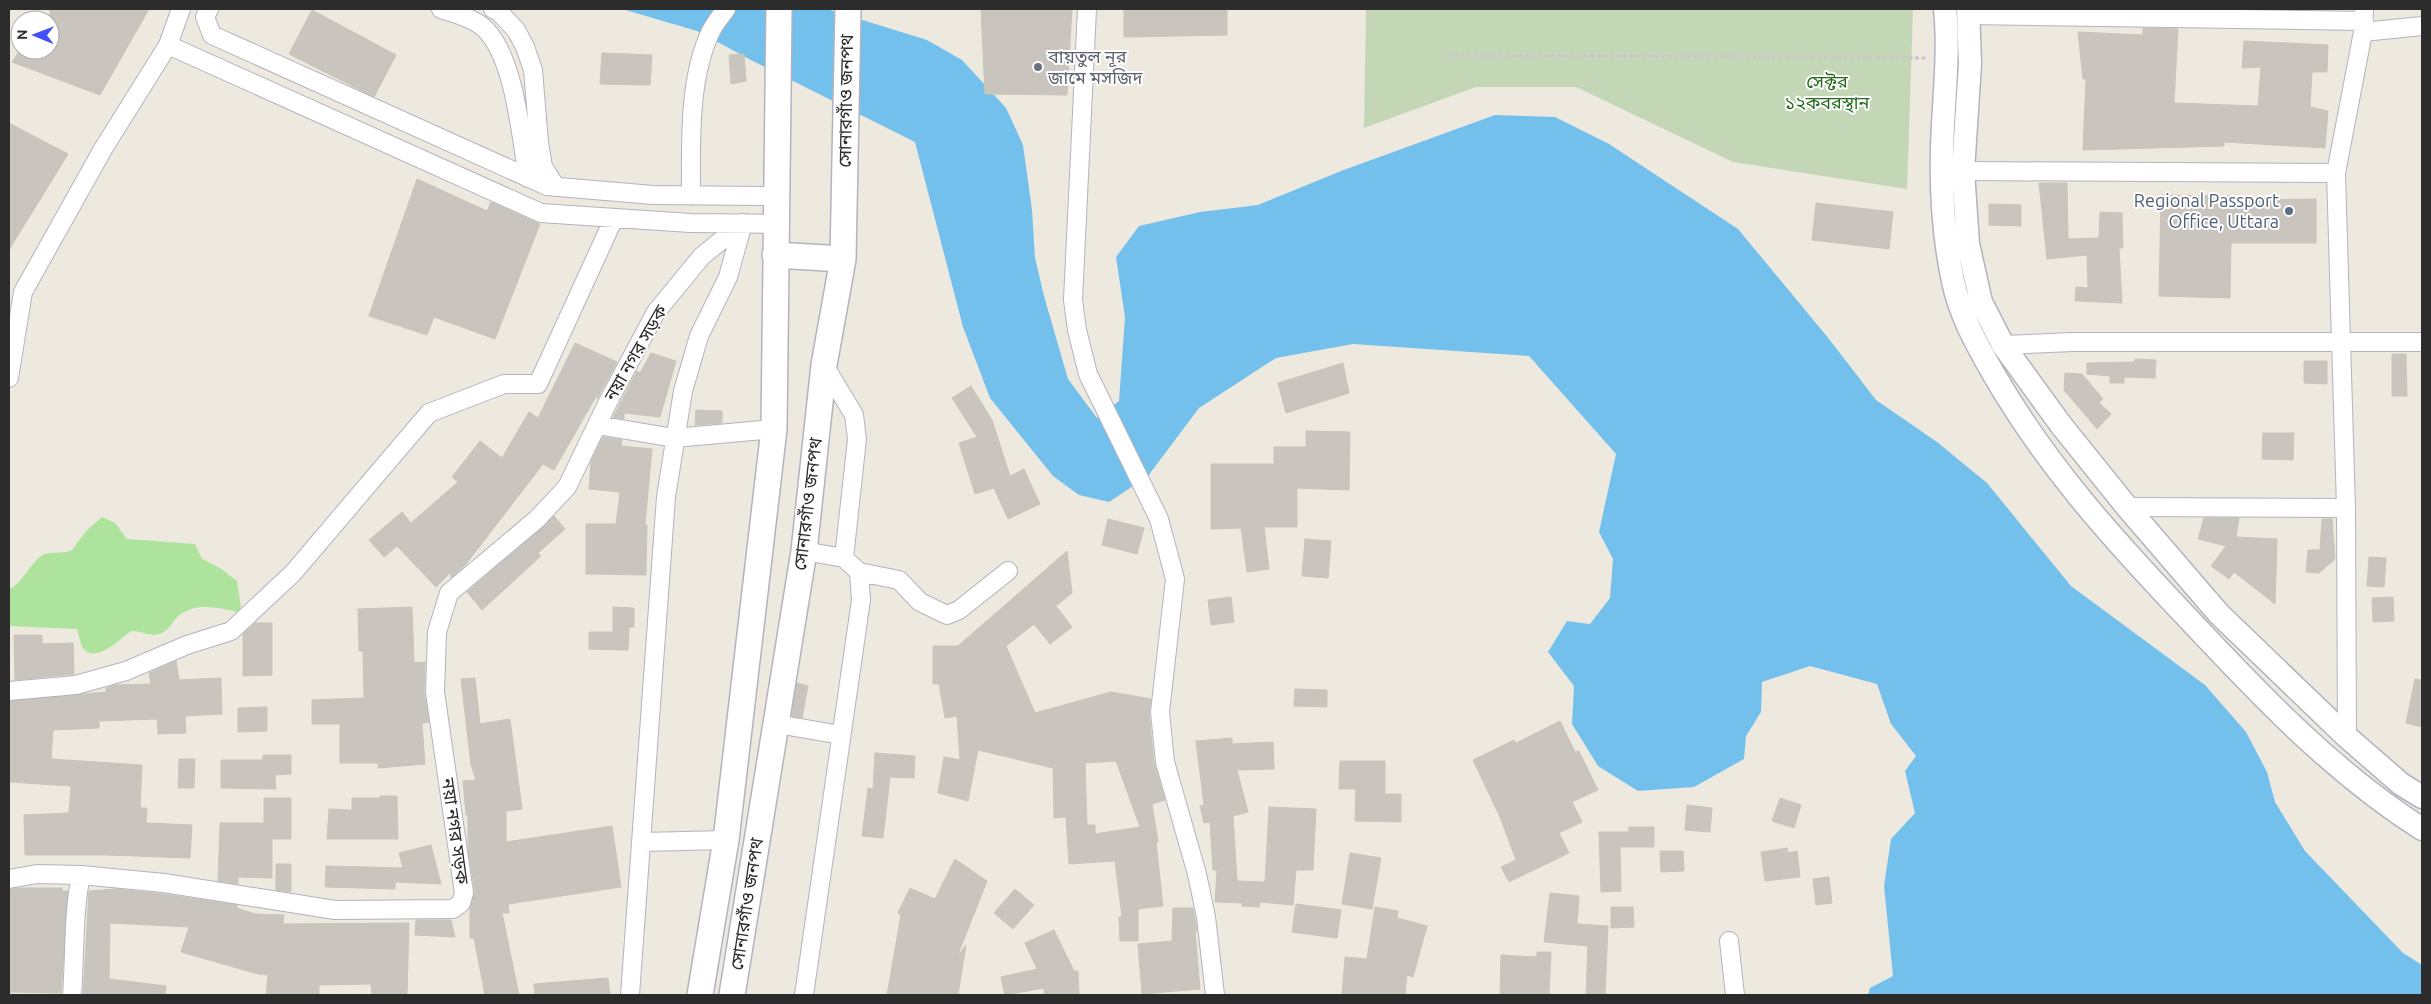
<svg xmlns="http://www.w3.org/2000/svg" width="2431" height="1004" font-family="Ubuntu,'Noto Sans Bengali',sans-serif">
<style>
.green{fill:#ade39c}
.cemetery{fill:#c3d7b6}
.water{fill:#74c0ed}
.building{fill:#c9c5be;stroke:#c9c5b8;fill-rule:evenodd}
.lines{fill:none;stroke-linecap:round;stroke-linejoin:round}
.minor-casing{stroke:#b2b3bf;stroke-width:20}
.tertiary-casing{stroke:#b2b3bf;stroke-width:25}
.secondary-casing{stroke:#b2b3bf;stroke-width:28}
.path{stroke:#c8c8c8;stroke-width:3;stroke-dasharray:4 2.5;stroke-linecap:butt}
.minor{stroke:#fff;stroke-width:18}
.tertiary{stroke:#fff;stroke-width:22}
.secondary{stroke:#fff;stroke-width:25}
.worship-dot{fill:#6b7280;stroke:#fff;stroke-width:2}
.service-dot{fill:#5c6f8a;stroke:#fff;stroke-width:2}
.labels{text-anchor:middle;stroke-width:4;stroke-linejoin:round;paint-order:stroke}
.worship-label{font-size:18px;fill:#5b616d;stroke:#fff;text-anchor:start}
.park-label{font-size:18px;fill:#24691c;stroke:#fff}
.street-label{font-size:18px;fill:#2c2c2c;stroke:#fff}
.service-label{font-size:18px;fill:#4e5e75;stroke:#fff;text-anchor:end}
</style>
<rect width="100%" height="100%" fill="#ede9df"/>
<path class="green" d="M102,517L115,523L127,539L195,544L202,559L220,568L237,581L241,607L238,612C220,608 198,602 181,614C173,619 171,629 162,633C151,638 141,630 131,631C122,638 94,665 83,648C80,643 79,635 77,629L9,626V589C22,584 29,565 41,556C50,550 63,555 72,550L86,531Z"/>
<path class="cemetery" d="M1366,9H1913L1907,189L1733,162L1576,87H1476L1364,128Z"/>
<path class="water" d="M622,9H827L927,40L962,60L1006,108L1023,145L1032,210L1035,258L1044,296L1068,379L1097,418L1119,401L1125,317L1116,257L1139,226L1200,212L1258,205L1341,171L1495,115L1555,117L1609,144L1738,229L1829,339L1876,400L1937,442L1987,483L2071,586L2205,685L2246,732L2267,772L2275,802L2305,851L2403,953L2422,965V995H1868L1870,988L1893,976L1884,886L1891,839L1915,813L1905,771L1916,756L1891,724L1877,684L1810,666L1762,682L1761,712L1746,736L1744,759L1694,787L1638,791L1598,766L1572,724L1574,686L1548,652L1567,621L1590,624L1610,598L1613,559L1599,532L1616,454L1529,356L1353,344L1276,358L1199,408L1148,476L1109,502L1079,495L1053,476L990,398L963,327L915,142L751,60L697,31Z"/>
<path class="building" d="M50,9H149L100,95L12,62L20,50H50Z
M981,9H1072L1067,95L985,94Z
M1124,9H1227V35L1124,37Z
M312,10L396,55L374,97L289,54Z
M2143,28L2178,29L2174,103L2258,106L2261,67L2242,68L2244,41L2328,45L2327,72H2312L2310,107L2328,111L2325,148L2224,142V146L2083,150L2086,79H2083L2078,32L2143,35Z
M602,53L652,55L650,85L600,84Z
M744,54L746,81L731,84L729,55Z
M9,123L68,154L9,250Z
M417,179L487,211L491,202L540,224L495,339L434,317L427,335L369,316Z
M2039,183H2067L2068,239L2099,238L2100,212L2122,213L2123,248H2119L2122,303L2075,301L2076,287L2088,288L2087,255L2047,259Z
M2161,195L2232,196V200L2316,199V243H2231L2230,298L2159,296Z
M1816,203L1893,212L1889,249L1812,240Z
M1989,204L2021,205V226L1989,225Z
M575,343L617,362L597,399L598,393L554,470L543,464L466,564L451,578V572L436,587L397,546L384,557L369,540L402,512L411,523L458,482L452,477L480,441L502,458L529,412L538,418Z
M651,353L676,361L660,417L624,413V419L613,417L637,371L640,373Z
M2392,354H2406L2407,396H2392Z
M2135,359L2156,360L2155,378L2124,377V383H2110V376L2087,374V363L2134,362Z
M2304,361H2327V384L2304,383Z
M1343,363L1349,393L1286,413L1278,383Z
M2065,373L2082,374L2103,399L2099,403L2111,414L2097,429L2064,390Z
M971,386L992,420L1010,476L1024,469L1040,504L1008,519L994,488L975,494L959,443L977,437L952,398Z
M696,410L722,411V423L695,425Z
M1306,431L1350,432L1349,490L1297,488V527H1264L1269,569L1247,572L1241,528L1211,529V464H1274V447H1306Z
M2263,433H2294L2293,460L2262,459Z
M603,437L622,440L621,446L652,449L645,525H647L646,575L586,574V524H616L620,492L589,489L591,461Z
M554,516L565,529L538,553L541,556L482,610L467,592Z
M2204,518H2239L2236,537L2277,539L2275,604L2234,572L2229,579L2211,566L2226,546L2198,539Z
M1108,519L1144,528L1137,554L1102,545Z
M2322,519H2332L2335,559L2319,573L2306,572L2308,550H2320Z
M1305,539L1331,541L1328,578L1302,576Z
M1067,551L1072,593L1056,606L1072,627L1050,644L1034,624L1006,646L1035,713L1111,692L1151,699L1149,713L1154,763L1165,800L1152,804L1158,842H1156L1163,906L1138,909V941H1120L1119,917H1122L1115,861L1069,864L1066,817L1054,818L1053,768L978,750L968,801L938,793L944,757L960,760L957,716L945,718L939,684H933V646H958ZM1116,761L1140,827L1095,834V825H1087L1085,763Z
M2369,557L2386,558L2384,587L2367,586Z
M1231,597L1234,622L1211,625L1208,600Z
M2393,597L2394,621L2373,622L2372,598Z
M412,607L414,663L425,662L424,693L429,722L422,723L425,764L378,768V763H340V724H312V700L364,698L363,651H359L358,609Z
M613,607L634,608V627H629L628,650L589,649V632H613Z
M255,623H272V675L243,676V634Z
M14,635H42V644L73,643L74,674L15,680Z
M176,661L179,680L221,678L222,714L185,716L186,733L158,734L157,719L99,721V728L53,730L51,759L142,765L140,808H147L146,823L192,825L190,858L108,855H25L24,815L69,813L71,786L9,782V701L106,692V688L115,685L151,684L149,673Z
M475,678L480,724L510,719L522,809L506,811V842L612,826L621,887L508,904L509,913H502L519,995H485L474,938H470V908L475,891L468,849V815H466L463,781L476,780L471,765L461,679Z
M2415,679L2422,680V727L2406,723Z
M797,683L808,686L802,718L792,716Z
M1295,689L1327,690V707L1294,706Z
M267,707V731L238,732V708Z
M1560,721L1575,752L1579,751L1598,790L1572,802L1582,822L1559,833L1569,853L1509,882L1501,867L1516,860L1500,817L1473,760L1514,740L1516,743Z
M1232,738V744L1273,742L1274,769L1237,770L1248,812L1233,816L1237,881L1265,882L1269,807L1316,809L1313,870H1296L1293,905L1260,902L1259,907L1242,906V903L1215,902L1217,870H1213L1210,822L1204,823L1200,806L1204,805L1196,741Z
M875,753L915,756L914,778L890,777L883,838L862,836L868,788L873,789Z
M263,755H291V774L275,775L276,789L221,788V760H263Z
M179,759H195L194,788H178Z
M1340,761H1385V794H1401V822L1355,821L1356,789H1339Z
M380,796H397L398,839H327L329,809L352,810V798H380Z
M264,798H291V839H272V878L238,877V884L218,881L220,823H264Z
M1780,798L1801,805L1794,828L1772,821Z
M1687,805L1712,808L1710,832L1685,830Z
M1629,827H1654V847H1620L1621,891L1601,892L1599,832H1629Z
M431,845L441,884L395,882V889L325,887L326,866L403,868L399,853Z
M1788,848L1787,853L1797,851L1800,877L1765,881L1761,852Z
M1660,851H1683L1684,871L1661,872Z
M1350,853L1381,858L1372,909L1342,904Z
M955,859L987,881L957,957L966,945L958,995H887L901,915L898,913L910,888L935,899Z
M276,864H291V892L276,890Z
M1829,877L1832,903L1816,905L1813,879Z
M21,888H62V891H68L61,993L9,992V889Z
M116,889L163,894L237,905V908L255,914L284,915L283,924L409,923L407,995H372L371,984L319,985V995H266L268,975L258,974L181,952L189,927L110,923L109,979L166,986L165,995H83L89,891Z
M1015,889L1034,905L1013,929L994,913Z
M1550,893L1579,896L1577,924L1608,926L1605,995H1586L1588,946L1544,942Z
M1296,904L1341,910L1337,938L1292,932Z
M1375,907L1398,911L1397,918L1427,926L1413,977L1407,975L1405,995H1342L1345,957L1367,959Z
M1611,907H1633L1634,927L1611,928Z
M1173,908H1193L1197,931H1195L1200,989L1142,994L1138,944L1172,941Z
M416,920H451L455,937L415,935Z
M1054,930L1074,971H1078L1079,995H1044V988L1005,995L1001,977L1037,969L1025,943Z
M1537,952H1551L1549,995H1500L1501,955L1537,957Z
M608,978L610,995H535L534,984Z"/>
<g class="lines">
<defs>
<path id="minor" d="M209,9L205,17L212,35L547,186L653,195L776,196
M441,9C456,14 476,19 486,30C515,60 521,137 528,178
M493,9L499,12L516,30L525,47L533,70L539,142L543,167L556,187
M1087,9L1073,300L1077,330L1088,374L1159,519L1175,579L1160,712L1165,762L1197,874L1206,917L1215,995
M1969,15L2364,21
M2363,32L2422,26
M168,45L541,213L690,223L775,224
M1963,171L2336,173
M691,196C691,145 688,78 711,31C715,23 721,16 726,9
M2003,345L2073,342H2422
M824,365L854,415L857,439L844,558
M9,378L23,292L103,149L168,45L181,9
M597,425L674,438L774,429
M2127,507L2346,508
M804,551L844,558L859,572L861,600L804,995
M859,572L899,580L920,602L947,615L959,610L1008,571
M9,691L76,685L126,671L187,645L231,631L293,573L429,413L504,384H538L614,218
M777,724L841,735
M2347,737L2346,508L2336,173L2363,32L2364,9
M642,842L726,840
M9,879L37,874L81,875L164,883L335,910L453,909L461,903L464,893L435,692L437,632L449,593L537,519L567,487L608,402L656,312L702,256L743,223
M1729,941L1735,995
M72,995C75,955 73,914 81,875
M630,995L666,497L683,391L699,336L728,277L743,223"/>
<path id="tertiary" d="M1945,9C1949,47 1945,86 1943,125C1940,176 1942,230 1953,281C1959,313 1977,345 1993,373C2046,465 2111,537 2183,613C2257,692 2331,771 2422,829
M1968,9L1970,64L1963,171L1968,244L1981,302L2003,345L2061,425L2127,507L2219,614L2347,737L2401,784L2422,797"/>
<path id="secondary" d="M775,255L843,259
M700,995L726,840L774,429L779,9
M732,995L804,551L824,365L843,259L848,9"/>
</defs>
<use href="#minor" class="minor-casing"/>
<use href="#tertiary" class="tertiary-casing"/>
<use href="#secondary" class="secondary-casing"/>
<path class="path" d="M1447,55L1928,58"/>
<use href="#minor" class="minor"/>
<use href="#tertiary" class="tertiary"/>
<use href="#secondary" class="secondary"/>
</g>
<circle class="worship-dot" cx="1038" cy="67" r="5"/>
<circle class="service-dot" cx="2289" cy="211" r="5"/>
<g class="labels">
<g class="worship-label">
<text x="1048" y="63">বায়তুল নূর<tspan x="1048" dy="21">জামে মসজিদ</tspan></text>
</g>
<g class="park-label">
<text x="1827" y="88">সেক্টর<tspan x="1827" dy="21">১২কবরস্থান</tspan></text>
</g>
<g class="street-label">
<text transform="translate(846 101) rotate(-89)" y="6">সোনারগাঁও জনপথ</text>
<text transform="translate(636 353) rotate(-60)" y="6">নয়া নগর সড়ক</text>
<text transform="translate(808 504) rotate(-83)" y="6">সোনারগাঁও জনপথ</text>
<text transform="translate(455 831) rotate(82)" y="6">নয়া নগর সড়ক</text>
<text transform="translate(747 904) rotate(-81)" y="6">সোনারগাঁও জনপথ</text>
</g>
<g class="service-label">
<text x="2279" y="207">Regional Passport<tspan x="2279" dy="21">Office, Uttara</tspan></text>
</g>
</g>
<rect width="2431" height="1004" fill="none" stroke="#2c2c2c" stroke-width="20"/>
<g transform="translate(35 35) rotate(271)"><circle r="24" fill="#ffffff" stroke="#ababab"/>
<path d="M0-4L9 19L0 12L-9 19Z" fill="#4251f7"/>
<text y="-8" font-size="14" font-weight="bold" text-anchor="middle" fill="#2c2c2c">N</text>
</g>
</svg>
